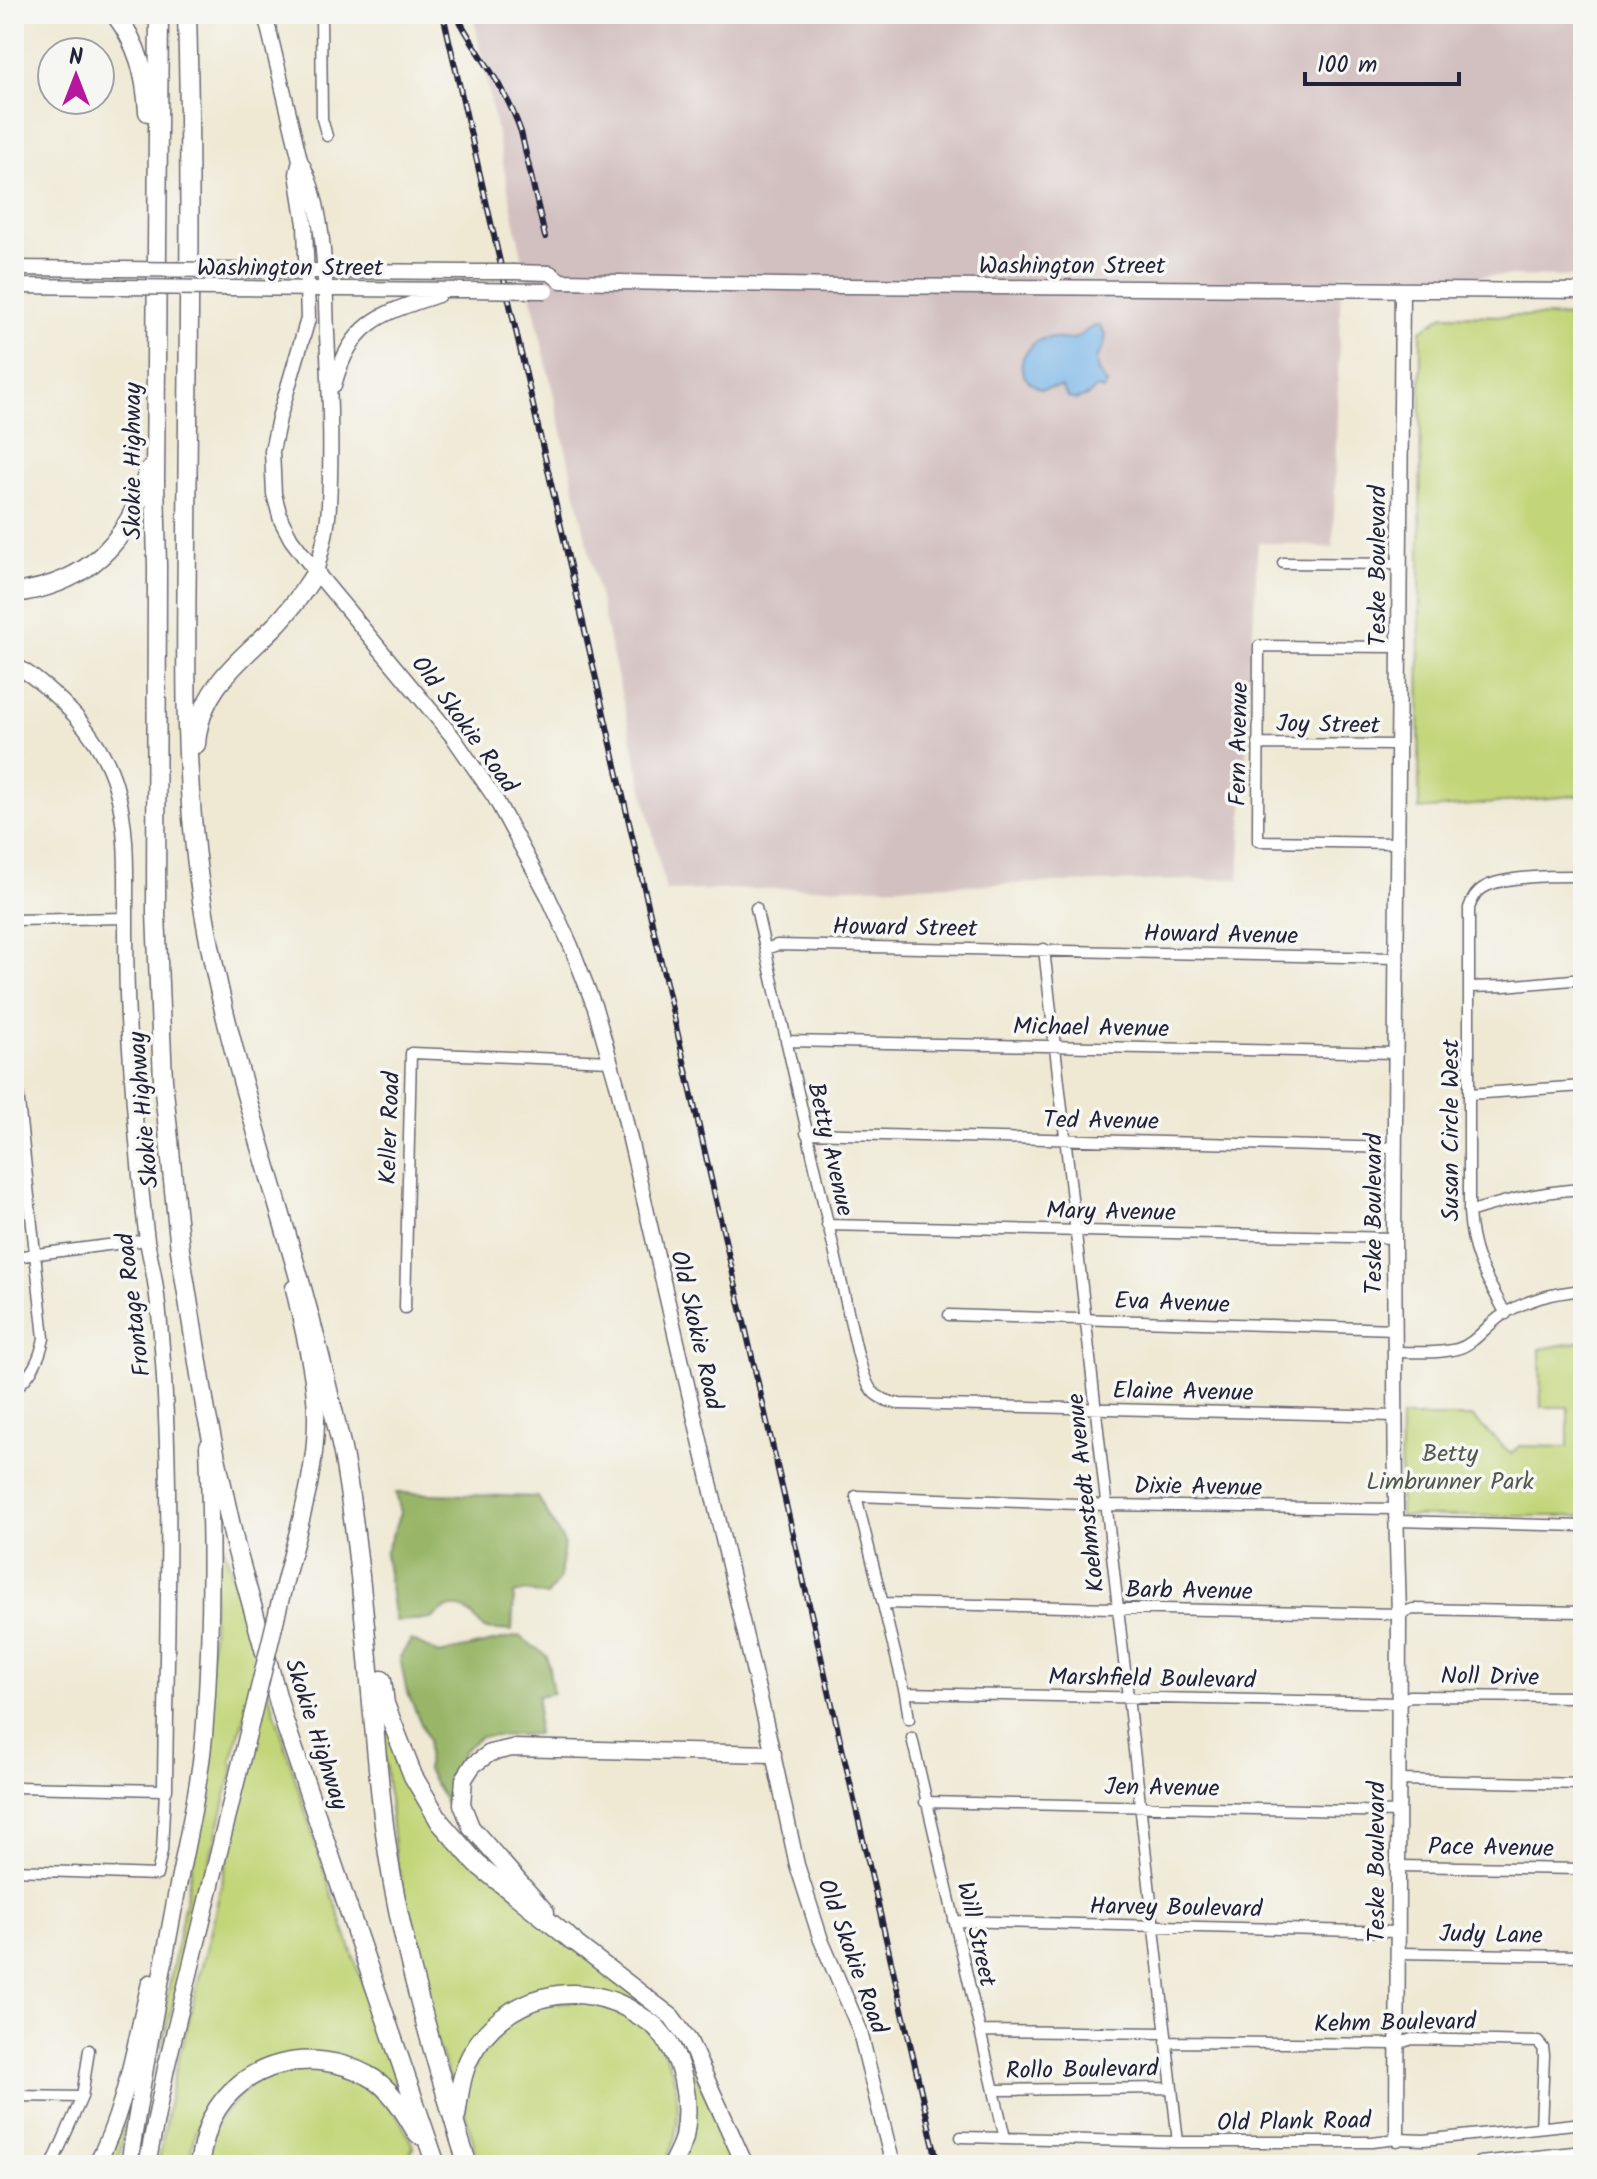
<svg xmlns="http://www.w3.org/2000/svg" width="1597" height="2179" font-family="Kalam,sans-serif">
<style>
.industrial{fill:#d2bfbf}
.green{fill:#c2d578;stroke:#727c5a;stroke-width:2}
.forest{fill:#99b668;stroke:#5e6c52;stroke-width:2}
.water{fill:#74b3e7;stroke:#4b6a91;stroke-width:2}
.lines{fill:none;stroke-linecap:round;stroke-linejoin:round}
.street-casing{stroke:#6a6871;stroke-width:13}
.secondary-casing{stroke:#6a6871;stroke-width:17}
.primary-casing{stroke:#6a6871;stroke-width:19}
.highway-casing{stroke:#6a6871;stroke-width:21}
.street{stroke:#fff;stroke-width:10}
.secondary{stroke:#fff;stroke-width:14}
.primary{stroke:#fff;stroke-width:16}
.highway{stroke:#fff;stroke-width:18}
.rail-casing{stroke:#22223b;stroke-width:6}
.rail{stroke:#f6f6f2;stroke-width:3;stroke-dasharray:9;stroke-linecap:butt}
.secondary-bridge-casing{stroke:#6a6871;stroke-width:17;stroke-linecap:butt}
.primary-bridge-casing{stroke:#6a6871;stroke-width:19;stroke-linecap:butt}
.secondary-bridge{stroke:#fff;stroke-width:14}
.primary-bridge{stroke:#fff;stroke-width:16}
.labels{text-anchor:middle;stroke-width:7;stroke-linejoin:round;paint-order:stroke}
.street-label{font-size:24px;fill:#22223b;stroke:#f6f6f2}
.park-label{font-size:24px;fill:#52584d;stroke:#f6f6f2}
</style>
<rect width="100%" height="100%" fill="#f6f6f2"/>
<filter id="ink" filterUnits="userSpaceOnUse"><feTurbulence type="fractalNoise" baseFrequency=".0125" numOctaves="2"/><feDisplacementMap in="SourceGraphic" scale="16" xChannelSelector="R" yChannelSelector="G"/><feConvolveMatrix kernelMatrix="1 2 1 2 8 2 1 2 1" color-interpolation-filters="sRGB"/></filter>
<filter id="wash" filterUnits="userSpaceOnUse"><feTurbulence type="fractalNoise" baseFrequency=".006" numOctaves="4" result="noise"/><feDisplacementMap in="SourceGraphic" scale="32" xChannelSelector="R" yChannelSelector="G"/><feGaussianBlur stdDeviation="1.8" result="paint"/><feColorMatrix in="noise" values="0 0 0 0 0 0 0 0 0 0 0 0 0 0 0 0 0 1.4 0 .05"/><feComposite in="paint" operator="in"/></filter>
<g filter="url(#wash)">
<rect width="100%" height="100%" fill="#efe9d4"/>
<path class="industrial" d="M473,14H1583V277L1341,274L1333,548L1258,542L1239,879L666,891L518,238Z"/>
<path class="green" d="M1444,315L1583,317V795L1419,810L1421,330Z
M1583,1341V1516H1400L1401,1417H1472L1511,1454L1519,1446L1568,1447V1407H1541L1540,1349Z
M218,1528L323,1868L389,2060L417,2130L391,2087L291,2055L201,2119L195,2132L188,2165H158L173,2081L212,1926L255,1735L246,1710L231,1762L234,1765L162,2047L159,2045V2041L201,1817Z
M378,1695L424,1811L663,2018C695,2062 714,2115 737,2165H677L685,2075L631,2003L519,1999L453,2087L436,2043L395,1855Z
M595,2000C610,2007 627,2013 640,2023C673,2050 683,2095 675,2136C673,2146 668,2156 664,2165H480L465,2113L467,2080L487,2038L532,2004Z
M316,2064L372,2084L404,2125L414,2149L411,2150L417,2165H202L213,2125L255,2079Z
M133,2076L118,2165H100Z"/>
<path class="forest" d="M396,1493L538,1497L564,1543L560,1578L547,1596L526,1591L514,1594L512,1631L484,1629C467,1607 454,1597 432,1619L395,1621L385,1553L401,1513Z
M519,1636L547,1656L553,1693L538,1696L537,1734L480,1737L463,1751L446,1803L427,1770L428,1740L406,1689L400,1657L411,1640L439,1654Z"/>
<path class="water" d="M1095,326H1100L1106,335L1104,346L1096,359L1098,371L1107,385L1103,390L1097,388L1087,396L1075,400L1068,397L1061,387L1040,389C1035,386 1029,382 1025,377C1015,361 1030,340 1047,338C1055,337 1064,341 1073,339C1081,337 1086,329 1095,326Z"/>
</g>
<g filter="url(#ink)">
<g class="lines">
<defs>
<path id="street" d="M321,14L322,119L327,136
M1283,563L1399,564
M1258,744L1398,745
M1397,843L1258,841V828L1259,646L1398,647
M756,908L858,1355C867,1384 867,1398 900,1404L1396,1416
M14,920L126,918
M766,949L777,945L1396,958
M1044,949L1178,2142
M1470,987L1504,986L1583,979
M786,1041L1396,1053
M14,1055L44,1338C40,1359 32,1376 14,1389
M1469,1094L1583,1086
M806,1133L1395,1148
M1469,1212C1506,1200 1543,1191 1583,1189
M827,1225L1394,1238
M14,1257L147,1240
M405,1308L411,1053L611,1061
M1506,1314C1485,1275 1472,1257 1469,1212V908C1472,899 1476,892 1483,888C1503,875 1559,876 1583,876
M949,1315L1395,1329
M1395,1352C1415,1352 1438,1354 1457,1349C1475,1344 1486,1326 1501,1316C1526,1299 1554,1293 1583,1290
M1397,1521L1583,1526
M883,1603L1399,1614L1413,1609L1583,1612
M905,1693L1399,1703L1410,1696L1583,1697
M909,1719L905,1693L856,1496L1106,1505L1396,1509
M912,1738L1005,2138
M1399,1780L1583,1784
M14,1787L165,1790L162,1851L157,1875L14,1870
M925,1802L1399,1812
M1398,1866L1583,1869
M954,1921L1398,1932
M1398,1953L1583,1956
M980,2031L1165,2033
M1166,2042L1397,2044L1412,2039L1538,2042L1543,2048L1544,2055L1541,2127
M994,2090L1171,2088
M14,2096L82,2097
M961,2137L1178,2142H1372L1397,2139L1424,2140L1583,2123
M52,2165L82,2097L89,2050"/>
<path id="secondary" d="M265,14L300,160C326,207 325,281 327,334C330,391 332,448 329,505C328,528 322,550 316,572
M300,160L297,174L305,224L308,319L279,418L272,451L274,494L281,520L291,539L316,572L453,737L495,798L548,896L571,946L595,1008L618,1088L773,1754L797,1865L821,1940L859,2028L893,2165
M14,268L119,269
M224,270L464,272
M514,272L550,273L561,281L843,286L1583,291
M14,286L119,287
M223,288L469,290
M334,385C352,321 380,314 438,295
M14,664C58,692 102,736 116,787C128,828 126,872 126,914C126,954 126,995 129,1035C134,1103 138,1172 147,1240C149,1254 153,1268 155,1282C161,1320 163,1358 165,1396C172,1527 166,1659 165,1790
M1397,2139L1399,1614L1396,1509L1394,1238L1402,290"/>
<path id="primary" d="M283,1589C297,1532 317,1474 316,1415C315,1372 303,1330 294,1288
M546,1912L471,1827L462,1804L464,1779L473,1765L490,1753L512,1748L773,1754
M565,1932L573,1941L672,2017L689,2041L745,2165
M96,2165C126,2110 135,2043 150,1983
M129,2165C143,2073 160,1982 177,1891C187,1840 199,1788 204,1736C212,1640 212,1542 208,1446
M147,2165L166,2068L251,1721
M1480,2165L1583,2154"/>
<path id="highway" d="M115,14C138,44 146,75 148,112
M159,14L155,481L157,566L156,913L163,1080L180,1250L206,1412L235,1544L284,1721L436,2165
M187,14C192,189 188,365 187,541C186,654 183,768 199,880C223,1055 289,1219 328,1390C334,1415 341,1440 345,1465C365,1584 370,1705 384,1825C394,1908 416,1991 439,2071C449,2102 457,2134 468,2165
M14,593C88,584 130,542 148,471
M196,744C200,688 239,662 274,627C291,610 304,591 316,572
M382,1680L385,1704L413,1776L440,1822L477,1864L573,1941
M456,2116C459,2096 461,2075 470,2057C502,1995 580,1975 637,2014C643,2018 651,2022 657,2028C683,2056 691,2100 684,2137C682,2146 676,2156 672,2165
M199,2165C202,2148 205,2133 212,2118C241,2061 313,2046 367,2075C391,2087 405,2113 418,2135"/>
</defs>
<use href="#street" class="street-casing"/>
<use href="#secondary" class="secondary-casing"/>
<use href="#primary" class="primary-casing"/>
<use href="#highway" class="highway-casing"/>
<use href="#street" class="street"/>
<use href="#secondary" class="secondary"/>
<use href="#primary" class="primary"/>
<use href="#highway" class="highway"/>
<defs>
<path id="rail" d="M443,14L938,2165
M456,14C478,56 505,85 521,132L545,237"/>
</defs>
<use href="#rail" class="rail-casing"/>
<use href="#rail" class="rail"/>
<defs>
<path id="secondary-bridge" d="M119,269L224,270
M464,272H514
M119,287L223,288
M469,290L546,291"/>
<path id="primary-bridge" d="M251,1721L283,1589"/>
</defs>
<use href="#secondary-bridge" class="secondary-bridge-casing"/>
<use href="#primary-bridge" class="primary-bridge-casing"/>
<use href="#secondary-bridge" class="secondary-bridge"/>
<use href="#primary-bridge" class="primary-bridge"/>
</g>
</g>
<g class="labels">
<g class="street-label">
<text x="1072" y="273">Washington Street</text>
<text x="290" y="275">Washington Street</text>
<text transform="translate(132 461) rotate(-90)" y="8">Skokie Highway</text>
<text transform="translate(1377 566) rotate(-90)" y="8">Teske Boulevard</text>
<text transform="translate(465 724) rotate(54)" y="8">Old Skokie Road</text>
<text transform="translate(1328 724) rotate(1)" y="8">Joy Street</text>
<text transform="translate(1238 744) rotate(-89)" y="8">Fern Avenue</text>
<text transform="translate(905 927) rotate(1)" y="8">Howard Street</text>
<text transform="translate(1221 934) rotate(1)" y="8">Howard Avenue</text>
<text transform="translate(1091 1027) rotate(1)" y="8">Michael Avenue</text>
<text transform="translate(143 1110) rotate(-95)" y="8">Skokie Highway</text>
<text transform="translate(1101 1120) rotate(1)" y="8">Ted Avenue</text>
<text transform="translate(389 1128) rotate(-88)" y="8">Keller Road</text>
<text transform="translate(1450 1130) rotate(-90)" y="8">Susan Circle West</text>
<text transform="translate(831 1149) rotate(77)" y="8">Betty Avenue</text>
<text transform="translate(1111 1211) rotate(1)" y="8">Mary Avenue</text>
<text transform="translate(1373 1214) rotate(-90)" y="8">Teske Boulevard</text>
<text transform="translate(1172 1302) rotate(2)" y="8">Eva Avenue</text>
<text transform="translate(133 1305) rotate(-97)" y="8">Frontage Road</text>
<text transform="translate(697 1330) rotate(77)" y="8">Old Skokie Road</text>
<text transform="translate(1183 1391) rotate(1)" y="8">Elaine Avenue</text>
<text transform="translate(1198 1486) rotate(1)" y="8">Dixie Avenue</text>
<text transform="translate(1085 1493) rotate(-96)" y="8">Koehmstedt Avenue</text>
<text transform="translate(1189 1590) rotate(1)" y="8">Barb Avenue</text>
<text transform="translate(1490 1676) rotate(1)" y="8">Noll Drive</text>
<text transform="translate(1152 1678) rotate(1)" y="8">Marshfield Boulevard</text>
<text transform="translate(317 1734) rotate(72)" y="8">Skokie Highway</text>
<text transform="translate(1162 1787) rotate(1)" y="8">Jen Avenue</text>
<text transform="translate(1491 1847) rotate(1)" y="8">Pace Avenue</text>
<text transform="translate(1376 1862) rotate(-90)" y="8">Teske Boulevard</text>
<text transform="translate(1176 1907) rotate(1)" y="8">Harvey Boulevard</text>
<text transform="translate(977 1934) rotate(77)" y="8">Will Street</text>
<text transform="translate(1491 1934) rotate(1)" y="8">Judy Lane</text>
<text transform="translate(853 1956) rotate(70)" y="8">Old Skokie Road</text>
<text transform="translate(1395 2022) rotate(-1)" y="8">Kehm Boulevard</text>
<text transform="translate(1082 2069) rotate(-1)" y="8">Rollo Boulevard</text>
<text transform="translate(1294 2121) rotate(-1)" y="8">Old Plank Road</text>
</g>
<g class="park-label">
<text x="1450" y="1461">Betty<tspan x="1450" dy="28">Limbrunner Park</tspan></text>
</g>
</g>
<rect width="1597" height="2179" fill="none" stroke="#f6f6f2" stroke-width="48"/>
<g transform="translate(76 76)"><circle r="38" fill="#f6f6f2" stroke="#a1a1a9" stroke-width="2"/>
<path d="M0-6L14 30L0 20L-14 30Z" fill="#b5179e"/>
<text y="-12" font-size="22" font-weight="bold" text-anchor="middle" fill="#22223b">N</text>
</g>
<path d="M1305 72v12h154v-12" fill="none" stroke="#22223b" stroke-width="4"/>
<text x="1317" y="72" font-size="24" fill="#22223b" stroke="#f6f6f2" stroke-width="6" paint-order="stroke">100 m</text>
</svg>
